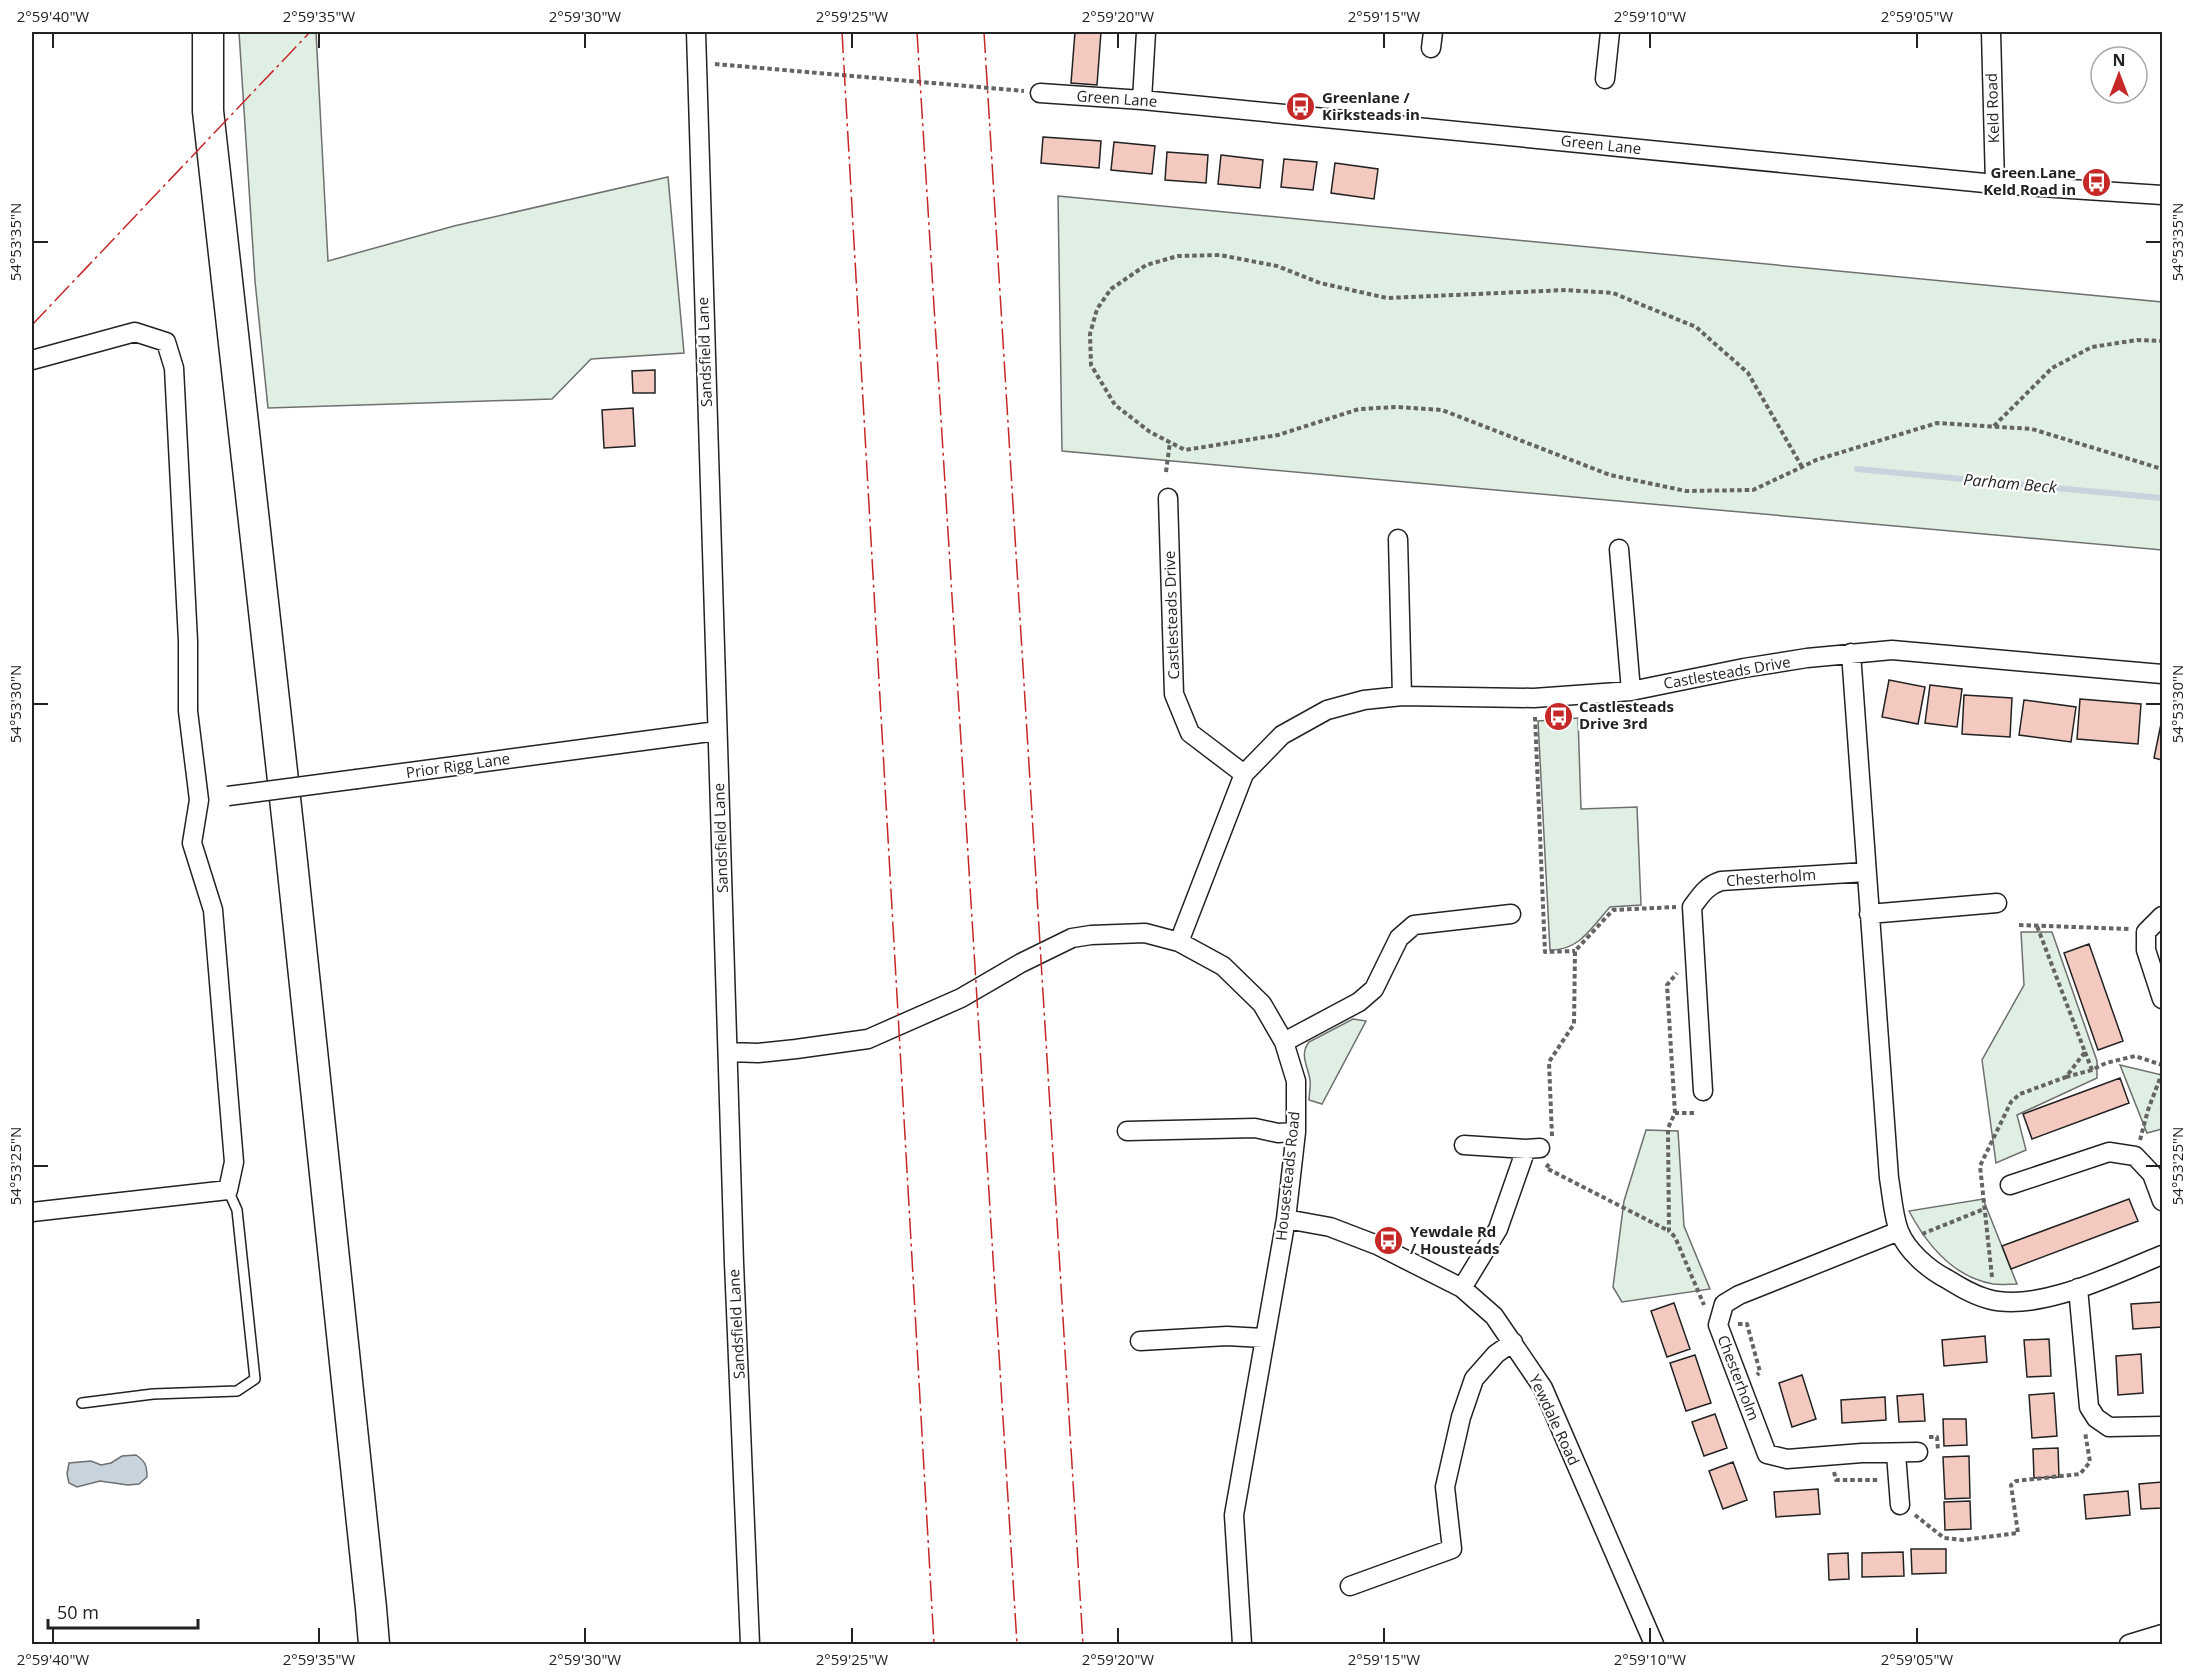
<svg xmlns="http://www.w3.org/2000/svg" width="2194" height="1676" font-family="'Open Sans',sans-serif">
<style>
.green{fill:#e0efe3;stroke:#6f6f6f;stroke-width:1.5}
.water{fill:#c7d3dd;stroke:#6f6f6f;stroke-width:1.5}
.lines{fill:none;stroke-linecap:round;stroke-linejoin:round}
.stream{stroke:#c7d3dd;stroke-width:6}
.building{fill:#f3c9c0;stroke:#222;stroke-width:1.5}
.service-casing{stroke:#222;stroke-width:12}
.minor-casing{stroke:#222;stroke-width:21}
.trunk-casing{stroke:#222;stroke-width:33}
.path{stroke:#646464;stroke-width:4;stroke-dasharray:4.5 3;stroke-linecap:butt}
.service{stroke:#fff;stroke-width:9}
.minor{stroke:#fff;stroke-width:18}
.trunk{stroke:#fff;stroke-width:30}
.minor-bridge-casing{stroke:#222;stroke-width:21;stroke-linecap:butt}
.minor-bridge{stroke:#fff;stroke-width:18}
.power{stroke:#c62828;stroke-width:1.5;stroke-dasharray:21 4.5 3 4.5;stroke-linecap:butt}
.ticks{fill:none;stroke:#222;stroke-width:2}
.labels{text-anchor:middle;stroke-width:4.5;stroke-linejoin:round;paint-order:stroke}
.poi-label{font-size:15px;font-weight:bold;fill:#222;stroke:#fff;text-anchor:start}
.street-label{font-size:15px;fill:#222;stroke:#fff}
.water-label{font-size:16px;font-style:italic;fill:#222;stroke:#fff}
.neatline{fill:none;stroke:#222;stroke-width:2}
.ticks-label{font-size:15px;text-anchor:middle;fill:#222}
</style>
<rect width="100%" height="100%" fill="#fff"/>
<path class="green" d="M239,32H316L328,261L454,226L668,177L684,353L591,359L552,399L268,408L255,281Z
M1058,196L2162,302V550L1062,451Z
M1578,718L1581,809L1637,807L1641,905L1610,907C1592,927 1579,951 1550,950L1538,721Z
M2021,932H2052L2097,1061V1078L2017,1115L2026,1150L1996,1163L1982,1060L2024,985Z
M1353,1019L1366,1021L1322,1104L1309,1100C1309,1094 1311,1086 1310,1080C1308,1066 1299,1055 1309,1042Z
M2120,1065L2162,1075V1129L2147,1133Z
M1646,1130L1678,1131L1684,1226L1710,1289L1622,1302L1613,1287L1624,1201Z
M1983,1199L2017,1284C2009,1284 2001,1285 1993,1284C1953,1277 1927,1245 1909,1211Z"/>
<path class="water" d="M136,1455C145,1461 147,1465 147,1477L139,1484L128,1485L100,1481L77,1487L69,1483L67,1474L69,1463L91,1461L101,1465L111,1463L122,1456Z"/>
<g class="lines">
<path class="stream" d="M1857,469L2162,498"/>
</g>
<path class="building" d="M1075,32H1101L1097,85L1071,83Z
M1043,137L1101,141L1099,168L1041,163Z
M1114,142L1155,146L1152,174L1111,170Z
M1167,152L1208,155L1206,183L1165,180Z
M1221,155L1263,160L1260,188L1218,184Z
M1284,159L1317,162L1313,190L1281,187Z
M1335,163L1378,169L1374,199L1331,193Z
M655,370V393H633L632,371Z
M633,408L635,446L604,448L602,410Z
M1889,680L1925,687L1918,724L1882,717Z
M1930,685L1962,689L1957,727L1925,723Z
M1964,695L2012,698L2010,737L1962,734Z
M2080,699L2141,704L2138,744L2077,739Z
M2024,700L2076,707L2071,742L2019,735Z
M2162,719V760L2154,758Z
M2089,944L2123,1041L2098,1050L2064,953Z
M2120,1078L2129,1103L2032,1139L2023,1114Z
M2129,1199L2138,1221L2011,1269L2002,1246Z
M2162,1302V1327L2133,1329L2131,1304Z
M1674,1303L1690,1349L1667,1357L1651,1311Z
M1985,1336L1987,1362L1944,1366L1942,1340Z
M2049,1339L2051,1376L2027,1377L2024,1340Z
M2141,1354L2143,1393L2118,1395L2116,1356Z
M1695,1355L1711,1403L1686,1411L1670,1363Z
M1802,1375L1816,1419L1792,1427L1779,1383Z
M2054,1393L2057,1436L2032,1438L2029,1395Z
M1923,1394L1925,1421L1899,1422L1897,1396Z
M1885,1397L1886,1420L1842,1423L1841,1400Z
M1715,1414L1727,1448L1704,1456L1692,1422Z
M1943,1419H1966L1967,1445L1944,1446Z
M2058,1448L2059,1477L2034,1478L2033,1449Z
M1969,1456L1970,1498L1945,1499L1943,1457Z
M1733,1462L1747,1500L1723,1509L1709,1471Z
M2162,1482V1508L2141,1509L2139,1484Z
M1818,1489L1820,1514L1776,1517L1774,1492Z
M2128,1491L2130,1515L2086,1519L2084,1495Z
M1970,1501L1971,1529L1945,1530L1944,1502Z
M1911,1549H1946V1573L1912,1574Z
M1903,1552L1904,1576L1862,1577V1553Z
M1848,1553L1849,1579L1829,1580L1828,1554Z"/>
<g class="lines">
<defs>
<path id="service" d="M82,1403L153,1394L237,1391L255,1379L237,1210L228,1190"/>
<path id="minor" d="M696,32L734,1263L750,1644
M1991,32L1995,184
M1431,48L1433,32
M1605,79L1610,32
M1040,93L1142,100L1995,184L2162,195
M1142,100L1146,32
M32,360L135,332L166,342L174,368L188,641V711L199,800L192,843L213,910L234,1162L228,1190L32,1212
M1168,498L1174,694L1190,733L1244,774
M1398,539L1402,696
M1619,549L1631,691
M1851,653L1889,1178C1892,1195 1893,1215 1899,1231C1907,1251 1929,1270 1947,1279C1960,1287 1973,1295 1988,1299C2038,1313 2115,1274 2162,1255
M357,779L717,731
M1869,914L1997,903
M2162,916L2146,932V950L2162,999
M1179,942L1244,774L1282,735L1327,710L1364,700L1402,696L1534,698L1631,691L1744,668L1807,658L1892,650L2162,674
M1284,1042L1359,1002L1374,989L1399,938L1414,925L1511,914
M728,1052L758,1053L796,1049L868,1039L961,998L1021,963L1072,938L1091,935L1145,933L1179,942L1223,966L1262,1004L1284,1042L1296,1081V1132L1286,1219L1234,1515L1242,1644
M1703,1091L1692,907C1701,895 1706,886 1721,881L1866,872
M1127,1131L1255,1128L1278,1133L1296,1132
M1464,1145L1526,1149L1540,1148
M2010,1185L2109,1152L2135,1156L2152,1174L2162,1201
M1286,1219L1330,1227L1377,1245L1462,1288L1494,1316L1543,1388L1654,1644
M1899,1231L1739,1295L1724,1304L1718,1325L1767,1454L1787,1459L1862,1453L1918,1452
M1462,1288L1498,1229L1526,1149
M2078,1288L2089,1407L2096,1418L2109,1427L2162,1426
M1140,1341L1227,1336L1263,1338
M1896,1454L1900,1505
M1350,1586L1452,1549L1445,1487L1461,1417L1474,1379L1496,1354L1513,1342
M2129,1644L2162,1634"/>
<path id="trunk" d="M208,32V111L290,843L371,1608L374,1644"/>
</defs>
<use href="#service" class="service-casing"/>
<use href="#minor" class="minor-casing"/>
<use href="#trunk" class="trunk-casing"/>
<path class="path" d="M715,64L1024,91
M1994,426L2052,368L2092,347L2137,340L2162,341
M1802,467L1748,373L1696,327L1613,293L1566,290L1387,298L1320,283L1277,266L1220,255L1178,256L1146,265L1111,289L1097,309L1090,334L1091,365L1115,405L1150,432L1185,450L1278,435L1359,409L1397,407L1442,410L1610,475L1686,491L1753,490L1802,467L1816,460L1937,423L2032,429L2162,469
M1166,472L1170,442
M1535,717L1545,952L1575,951
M2019,925L2129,929
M2085,1052L2092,1070L2106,1063L2135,1056L2162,1065
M2066,1077L2092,1070
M1675,1113L1667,985L1677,973
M1694,1113H1675L1668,1128L1669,1231L1675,1237L1704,1305
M1552,1136L1549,1062L1574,1024L1575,951L1613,910L1676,907
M2140,1140L2148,1110L2162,1073
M1549,1164L1546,1168L1669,1231
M1922,1234L1984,1209
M1992,1277L1980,1166L2011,1102L2020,1094L2066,1077L2085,1052L2037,926
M1738,1324H1747L1760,1372L1757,1375
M1929,1437H1937L1938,1450
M1834,1472L1836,1480H1880
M1915,1515L1944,1538L1963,1540L2018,1533L2011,1485L2016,1481L2080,1474L2090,1462L2085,1432"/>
<use href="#service" class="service"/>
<use href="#minor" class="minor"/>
<use href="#trunk" class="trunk"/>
<defs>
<path id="minor-bridge" d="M228,796L357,779"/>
</defs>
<use href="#minor-bridge" class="minor-bridge-casing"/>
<use href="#minor-bridge" class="minor-bridge"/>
<path class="power" d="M842,32L934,1644
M917,32L1017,1644
M984,32L1083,1644
M32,325L310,32"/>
</g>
<path class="ticks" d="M53,33V48M319,33V48M585,33V48M852,33V48M1118,33V48M1384,33V48M1650,33V48M1917,33V48M33,242H48M2146,242H2161M33,704H48M2146,704H2161M33,1166H48M2146,1166H2161M53,1628V1643M319,1628V1643M585,1628V1643M852,1628V1643M1118,1628V1643M1384,1628V1643M1650,1628V1643M1917,1628V1643"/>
<defs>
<symbol id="bus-disc" viewBox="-11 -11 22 22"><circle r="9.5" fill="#c62828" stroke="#fff"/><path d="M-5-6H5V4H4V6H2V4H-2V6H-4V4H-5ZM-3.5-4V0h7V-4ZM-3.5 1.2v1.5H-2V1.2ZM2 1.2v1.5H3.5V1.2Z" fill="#fff"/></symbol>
</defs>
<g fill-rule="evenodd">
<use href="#bus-disc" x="1284" y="90" width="33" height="33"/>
<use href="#bus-disc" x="2080" y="166" width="33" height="33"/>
<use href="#bus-disc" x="1542" y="700" width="33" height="33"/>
<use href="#bus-disc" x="1372" y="1224" width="33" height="33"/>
</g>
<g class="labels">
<g class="poi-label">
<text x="1322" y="103">Greenlane /<tspan x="1322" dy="17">Kirksteads in</tspan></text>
<text x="2076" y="178" text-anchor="end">Green Lane<tspan x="2076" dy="17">Keld Road in</tspan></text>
<text x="1579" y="712">Castlesteads<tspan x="1579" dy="17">Drive 3rd</tspan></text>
<text x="1410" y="1237">Yewdale Rd<tspan x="1410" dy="17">/ Housteads</tspan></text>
</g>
<g class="street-label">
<text transform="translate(1117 99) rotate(4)" y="5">Green Lane</text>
<text transform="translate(1993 108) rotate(-92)" y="5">Keld Road</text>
<text transform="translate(1601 145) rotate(6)" y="5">Green Lane</text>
<text transform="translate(705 352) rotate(-92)" y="5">Sandsfield Lane</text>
<text transform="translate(1172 615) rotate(-92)" y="5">Castlesteads Drive</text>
<text transform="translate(1727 673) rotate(-10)" y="5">Castlesteads Drive</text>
<text transform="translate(458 766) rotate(-8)" y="5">Prior Rigg Lane</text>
<text transform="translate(721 838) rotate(-92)" y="5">Sandsfield Lane</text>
<text transform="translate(1771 878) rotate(-4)" y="5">Chesterholm</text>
<text transform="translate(1288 1176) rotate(-84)" y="5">Housesteads Road</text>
<text transform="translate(737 1324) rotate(-93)" y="5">Sandsfield Lane</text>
<text transform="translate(1738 1378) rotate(69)" y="5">Chesterholm</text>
<text transform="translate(1554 1420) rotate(65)" y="5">Yewdale Road</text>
</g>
<g class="water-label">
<text transform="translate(2010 483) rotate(5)" y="6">Parham Beck</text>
</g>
</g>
<rect width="2194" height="1676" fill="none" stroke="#ffffff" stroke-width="66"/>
<g transform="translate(2119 75)"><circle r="28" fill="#ffffff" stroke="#a7a7a7" stroke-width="1.5"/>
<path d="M0-4.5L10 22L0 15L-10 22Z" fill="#c62828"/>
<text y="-9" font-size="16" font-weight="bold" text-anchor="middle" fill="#222222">N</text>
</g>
<path d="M48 1619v9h150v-9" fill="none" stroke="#222222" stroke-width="3"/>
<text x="57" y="1619" font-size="18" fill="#222222" stroke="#ffffff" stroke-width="4.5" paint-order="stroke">50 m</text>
<rect x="33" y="33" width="2128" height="1610" class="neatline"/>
<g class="ticks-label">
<text x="53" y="22">2°59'40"W</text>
<text x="319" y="22">2°59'35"W</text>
<text x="585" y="22">2°59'30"W</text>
<text x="852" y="22">2°59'25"W</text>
<text x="1118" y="22">2°59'20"W</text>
<text x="1384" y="22">2°59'15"W</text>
<text x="1650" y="22">2°59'10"W</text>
<text x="1917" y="22">2°59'05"W</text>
<text transform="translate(16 242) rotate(-90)" y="5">54°53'35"N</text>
<text transform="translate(2178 242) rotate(-90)" y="5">54°53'35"N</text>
<text transform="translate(16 704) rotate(-90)" y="5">54°53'30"N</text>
<text transform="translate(2178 704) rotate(-90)" y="5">54°53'30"N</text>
<text transform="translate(16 1166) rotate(-90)" y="5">54°53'25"N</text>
<text transform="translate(2178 1166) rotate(-90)" y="5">54°53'25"N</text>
<text x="53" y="1665">2°59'40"W</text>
<text x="319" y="1665">2°59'35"W</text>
<text x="585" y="1665">2°59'30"W</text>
<text x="852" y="1665">2°59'25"W</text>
<text x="1118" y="1665">2°59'20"W</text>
<text x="1384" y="1665">2°59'15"W</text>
<text x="1650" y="1665">2°59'10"W</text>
<text x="1917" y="1665">2°59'05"W</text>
</g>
</svg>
